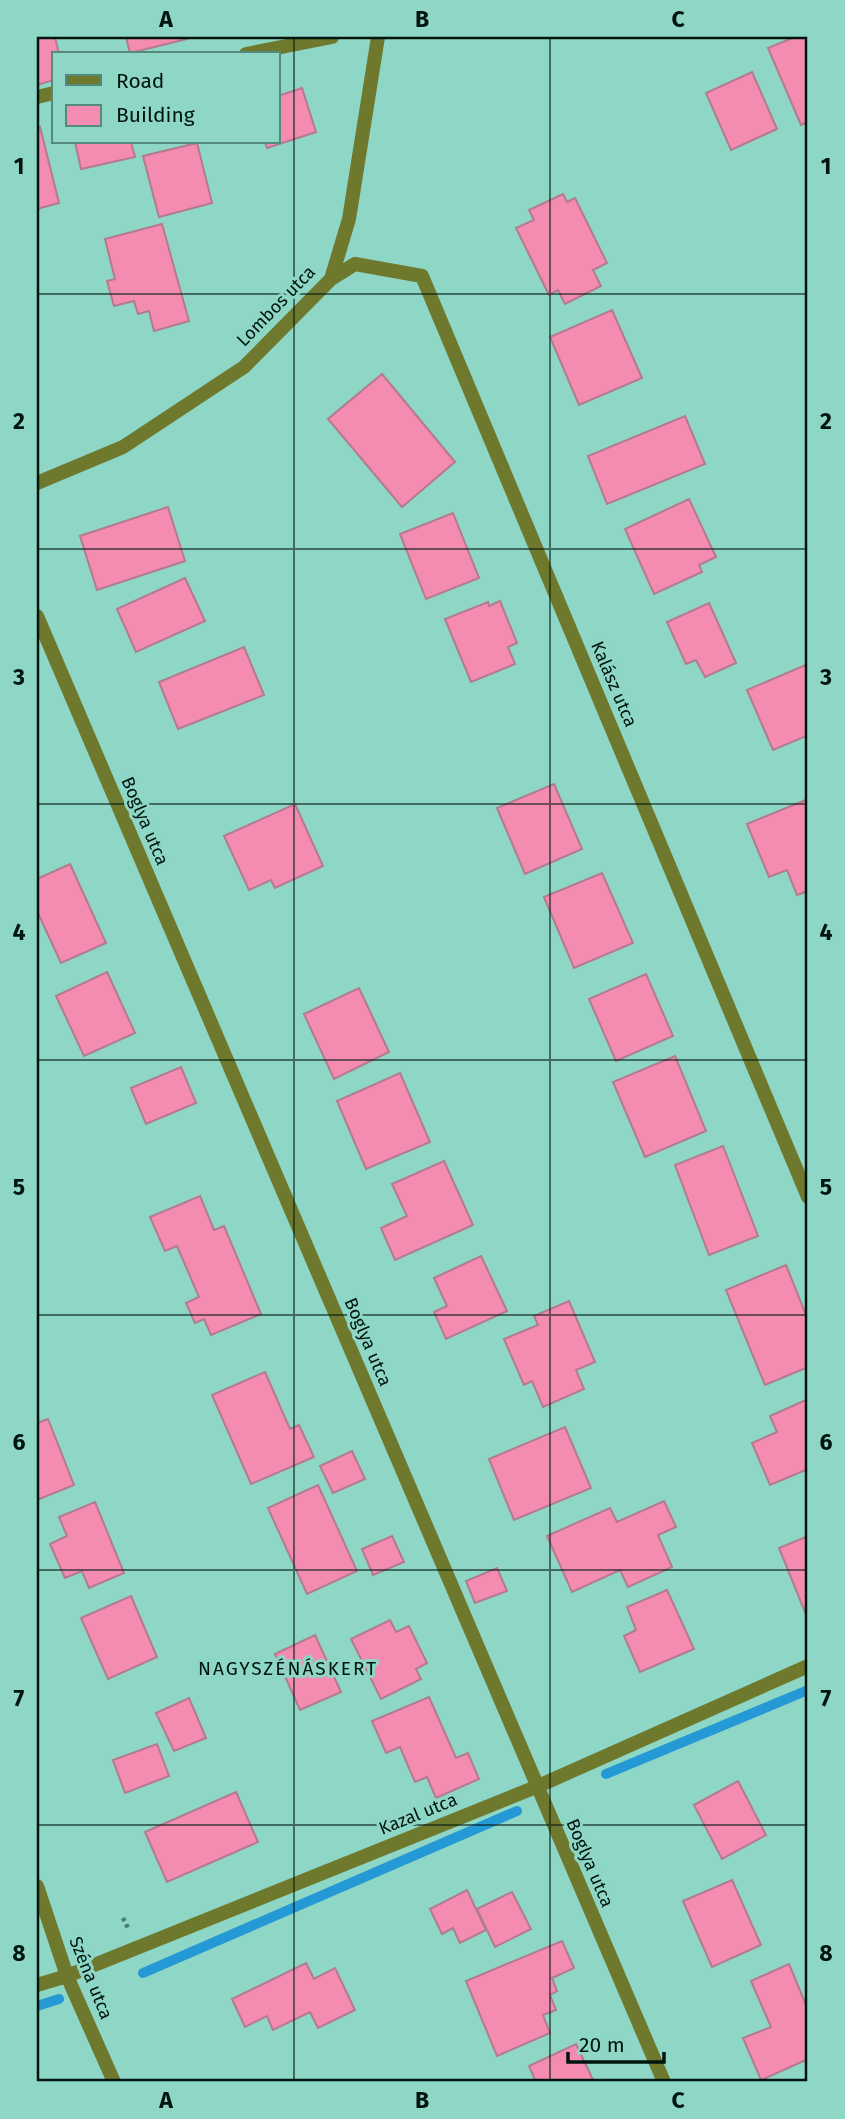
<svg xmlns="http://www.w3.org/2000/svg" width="845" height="2119" font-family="'Fira Sans',sans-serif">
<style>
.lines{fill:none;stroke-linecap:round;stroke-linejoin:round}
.stream{stroke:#2499d5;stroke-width:10}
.building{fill:#f48cb2;stroke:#b47a8e;stroke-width:2}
.path{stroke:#4b7b6f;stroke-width:4.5;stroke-dasharray:3.5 3.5;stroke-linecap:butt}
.minor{stroke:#6e792d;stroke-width:14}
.grid{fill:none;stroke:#00150f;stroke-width:2;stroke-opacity:0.55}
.labels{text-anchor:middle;stroke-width:6;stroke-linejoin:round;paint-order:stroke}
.street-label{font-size:18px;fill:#00150f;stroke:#8ed6c5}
.neighbourhood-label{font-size:19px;letter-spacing:2px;fill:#00150f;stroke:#8ed6c5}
.neatline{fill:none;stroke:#00150f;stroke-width:2.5}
.grid-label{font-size:23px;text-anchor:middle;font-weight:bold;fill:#00150f}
</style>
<rect width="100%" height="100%" fill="#8ed6c5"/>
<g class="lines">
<path class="stream" d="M606,1774L808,1690
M143,1973L517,1811
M37,2006L59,1999"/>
</g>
<path class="building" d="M37,37H55L59,54H54V80L37,85Z
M126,37H187V39L130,53Z
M795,37H808V122L801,125L768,48Z
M752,72L777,129L731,150L706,93Z
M302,88L316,132L267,148L265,142H278V96Z
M40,127L59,203L37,209V128Z
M75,142H131L135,157L81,169Z
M197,143L212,203L159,217L143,156Z
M563,194L567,202L575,198L607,263L593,270L601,286L565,304L558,290L549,295L516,228L534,220L529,210Z
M162,224L189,321L154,331L149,311L138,314L134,301L114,306L107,281L115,279L105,239Z
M612,310L642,378L579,405L550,337Z
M382,374L455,462L402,507L328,419Z
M685,416L705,464L607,504L588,456Z
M689,499L716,557L699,565L702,572L654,594L625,529Z
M168,507L185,561L97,590L80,536Z
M453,513L479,578L426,599L400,534Z
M185,578L205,621L136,652L117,609Z
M500,601L517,643L508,647L515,664L471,682L445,619L488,602L489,606Z
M709,603L736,663L705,677L696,660L686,664L667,622Z
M244,647L264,695L178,729L159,682Z
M808,664V742L806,736L773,750L747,690Z
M554,784L582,849L525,874L497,808Z
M808,799V891L797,895L787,870L769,877L747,824Z
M295,804L323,866L275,888L271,880L249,890L224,836Z
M70,864L106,943L61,963L37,911V879Z
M602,873L633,943L574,968L544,897Z
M107,972L135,1033L84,1056L56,996Z
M646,974L673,1036L616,1061L589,999Z
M359,988L389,1052L334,1079L304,1014Z
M675,1056L706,1131L645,1157L613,1082Z
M181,1067L196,1103L146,1124L131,1088Z
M400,1073L430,1142L366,1169L337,1101Z
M723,1146L758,1236L709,1255L675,1165Z
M444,1161L473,1225L395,1260L381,1228L407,1216L392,1184Z
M200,1196L214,1230L224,1226L261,1314L211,1335L204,1319L195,1323L186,1303L199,1297L177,1246L165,1251L150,1217Z
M481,1256L507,1311L446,1339L434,1312L447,1306L434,1278Z
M786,1265L808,1320V1367L765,1385L726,1290Z
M569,1301L595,1362L576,1370L584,1389L543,1407L532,1381L524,1385L504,1339L538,1325L534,1316Z
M265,1372L290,1429L299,1425L314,1457L251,1484L212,1395Z
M808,1399V1469L770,1485L752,1443L777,1432L770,1416Z
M48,1419L74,1485L37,1500V1423Z
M565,1427L591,1488L514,1520L489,1459Z
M352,1451L365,1479L333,1493L320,1466Z
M318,1485L357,1571L307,1594L268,1508Z
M664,1501L676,1527L658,1535L672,1567L628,1587L620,1570L572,1592L547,1536L610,1508L617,1522Z
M95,1502L124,1573L89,1588L82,1571L65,1578L50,1544L67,1536L59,1517Z
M392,1536L404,1562L373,1575L362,1549Z
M808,1536V1610L805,1612L779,1548Z
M497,1568L507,1591L475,1603L466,1581Z
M667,1590L694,1649L640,1672L624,1636L636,1630L627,1607Z
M131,1596L157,1657L108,1679L81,1618Z
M390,1620L396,1632L409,1626L427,1663L416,1669L421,1679L381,1699L351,1639Z
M315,1635L341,1692L300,1710L275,1654Z
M429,1697L456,1758L468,1753L479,1779L436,1798L427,1777L415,1782L400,1747L386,1753L372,1721Z
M189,1698L206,1738L174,1751L156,1713Z
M157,1744L169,1776L125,1793L113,1760Z
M738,1781L766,1835L722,1859L694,1805Z
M236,1792L258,1842L167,1882L145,1832Z
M732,1880L761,1945L712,1967L683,1901Z
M467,1890L486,1930L460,1943L453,1928L442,1934L430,1909Z
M512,1892L531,1929L495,1947L477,1909Z
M562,1941L574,1968L552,1978L557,1991L550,1995L556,2010L543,2015L550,2033L497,2056L466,1981Z
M306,1963L314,1979L335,1968L355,2010L318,2028L310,2012L273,2030L267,2016L245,2027L232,1999Z
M789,1964L808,2010V2059L761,2080L743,2038L771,2027L751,1981Z
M576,2044L594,2082H536L529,2066Z"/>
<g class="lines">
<path class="path" d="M123,1918L128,1928"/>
<path class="minor" d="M246,54L332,37
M37,97L54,93
M331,279L355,264L422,276L808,1197
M37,483L123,447L244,367L331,279L349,219L378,37
M37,616L664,2082
M37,1886L67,1976L114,2082
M37,1985L67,1976L536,1787L808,1666"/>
</g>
<path class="grid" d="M294,37V2082M550,37V2082M37,294H808M37,549H808M37,804H808M37,1060H808M37,1315H808M37,1570H808M37,1825H808"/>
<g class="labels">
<g class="street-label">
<text transform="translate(276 306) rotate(-46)" y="6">Lombos utca</text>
<text transform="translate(614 684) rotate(67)" y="6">Kalász utca</text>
<text transform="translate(145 821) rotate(67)" y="6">Boglya utca</text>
<text transform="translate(368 1342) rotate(67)" y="6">Boglya utca</text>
<text transform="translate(418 1814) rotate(-22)" y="6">Kazal utca</text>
<text transform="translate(590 1863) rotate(67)" y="6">Boglya utca</text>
<text transform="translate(91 1978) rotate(68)" y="6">Széna utca</text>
</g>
<g class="neighbourhood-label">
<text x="288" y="1675">NAGYSZÉNÁSKERT</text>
</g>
</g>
<rect width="845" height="2119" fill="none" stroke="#8ed6c5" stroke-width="77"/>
<rect x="52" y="52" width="228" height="91" fill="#8ed6c5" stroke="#55897c" stroke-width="2"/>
<rect x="66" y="75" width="35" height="10" fill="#6e792d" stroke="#55897c" stroke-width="2"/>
<text x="116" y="88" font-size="21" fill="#00150f">Road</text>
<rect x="66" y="105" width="35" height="21" fill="#f48cb2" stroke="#55897c" stroke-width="2"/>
<text x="116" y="122" font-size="21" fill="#00150f">Building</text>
<path d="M568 2052v10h96v-10" fill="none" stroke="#00150f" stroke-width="3.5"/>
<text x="579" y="2052" font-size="21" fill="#00150f" stroke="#8ed6c5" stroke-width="5" paint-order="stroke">20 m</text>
<rect x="38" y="38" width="768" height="2042" class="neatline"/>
<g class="grid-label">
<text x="166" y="27">A</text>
<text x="422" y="27">B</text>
<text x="678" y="27">C</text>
<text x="19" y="174">1</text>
<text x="826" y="174">1</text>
<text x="19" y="429">2</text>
<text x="826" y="429">2</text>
<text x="19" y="685">3</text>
<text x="826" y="685">3</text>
<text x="19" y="940">4</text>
<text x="826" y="940">4</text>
<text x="19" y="1195">5</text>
<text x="826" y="1195">5</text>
<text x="19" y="1450">6</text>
<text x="826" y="1450">6</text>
<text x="19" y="1706">7</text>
<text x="826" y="1706">7</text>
<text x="19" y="1961">8</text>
<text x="826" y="1961">8</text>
<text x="166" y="2108">A</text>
<text x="422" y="2108">B</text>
<text x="678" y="2108">C</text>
</g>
</svg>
